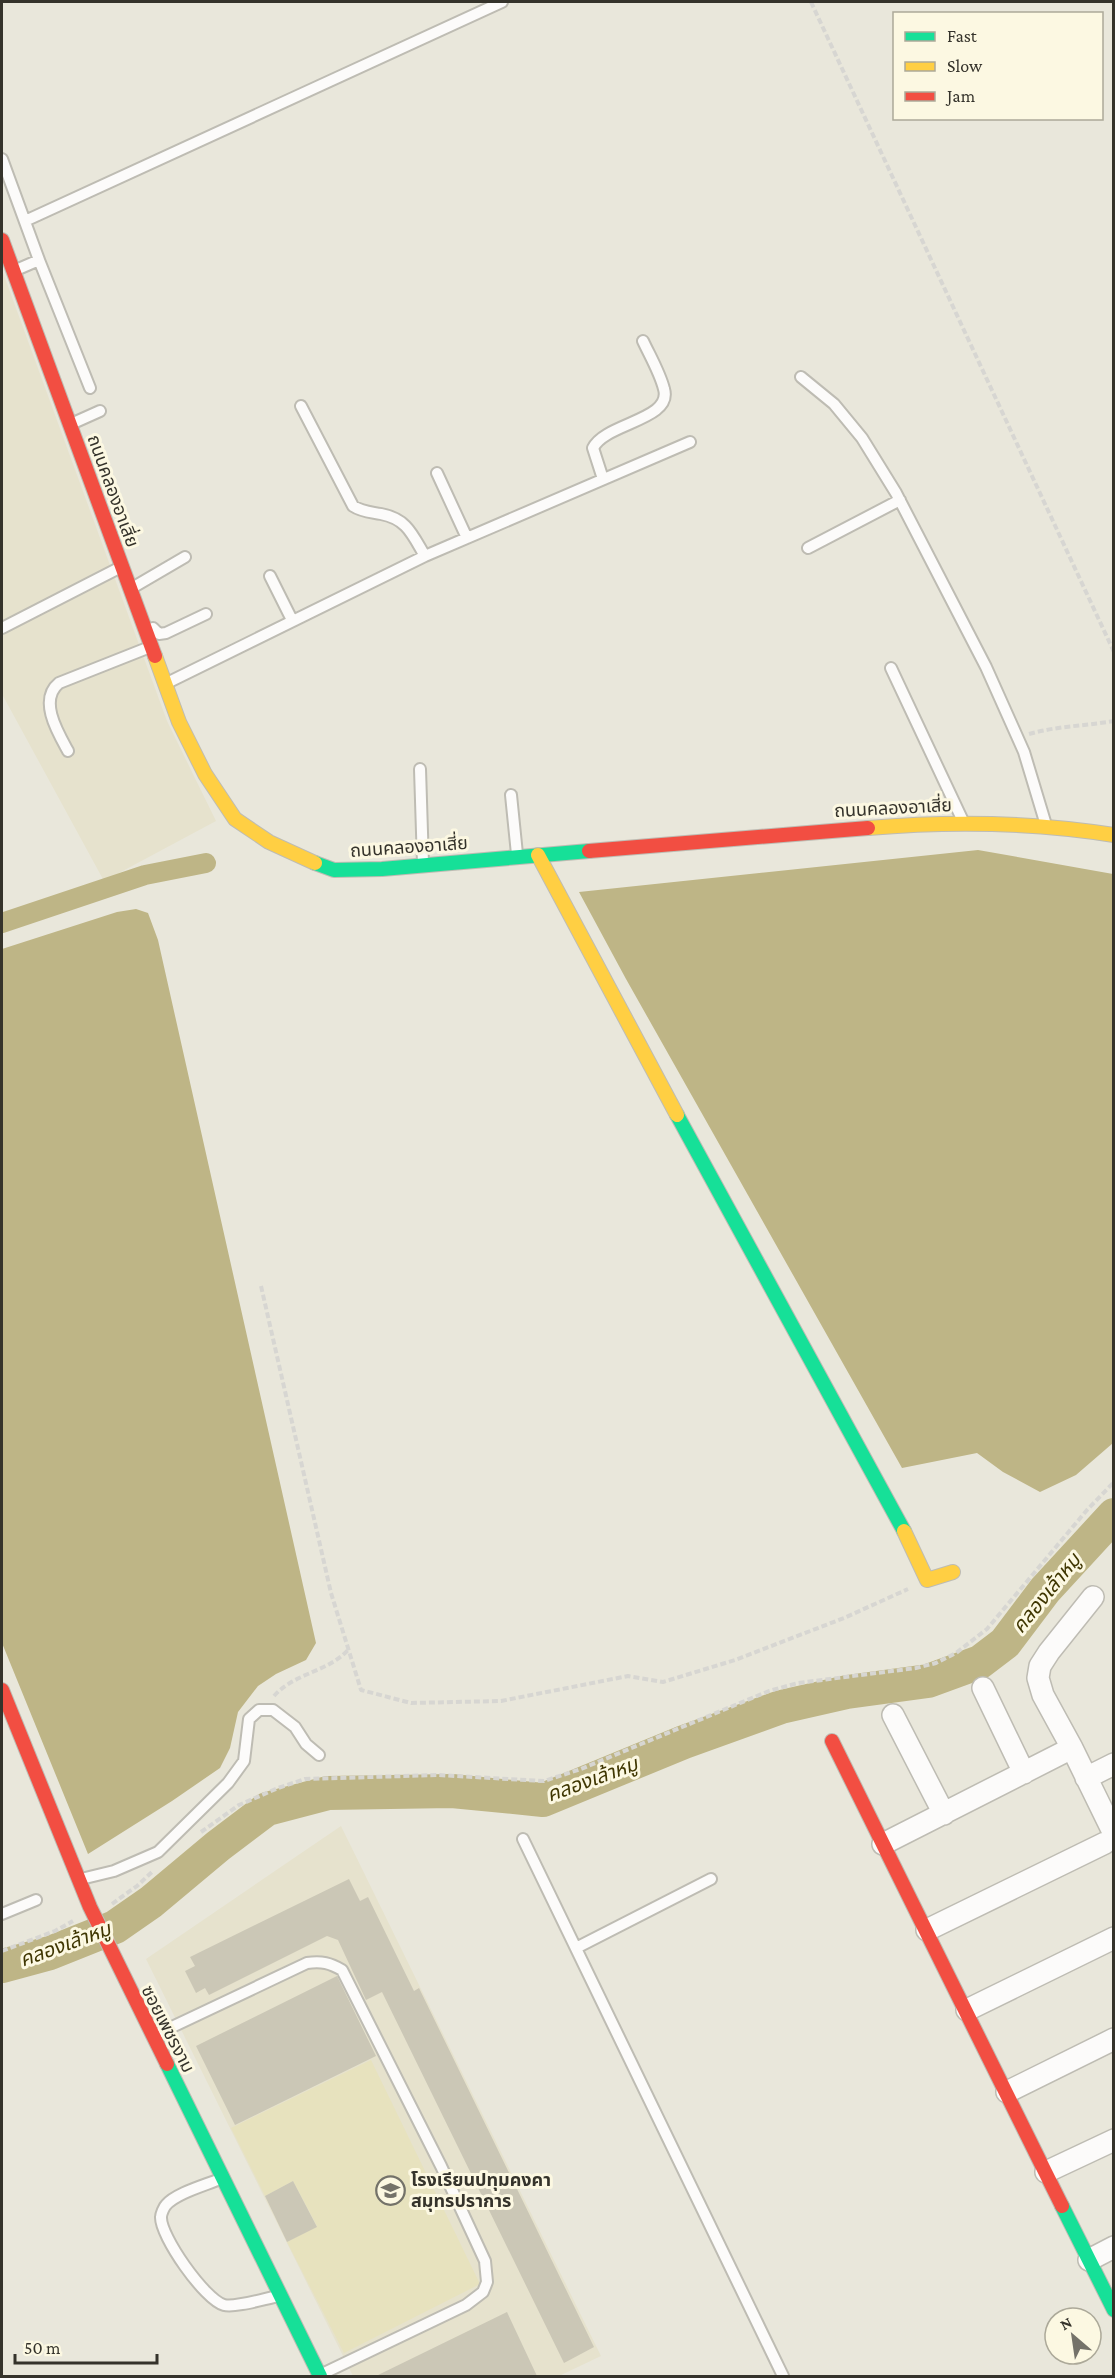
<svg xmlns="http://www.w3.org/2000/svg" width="1115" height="2378" font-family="'Crimson Pro','Noto Sans Thai',serif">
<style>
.built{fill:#e6e2cd}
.green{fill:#e7e2be}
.water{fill:#beb586}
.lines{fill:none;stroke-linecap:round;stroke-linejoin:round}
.canal{stroke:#beb586;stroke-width:20}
.river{stroke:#beb586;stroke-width:34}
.building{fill:#cbc7b6}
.lane-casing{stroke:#bebcb3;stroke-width:14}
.street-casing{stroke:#bebcb3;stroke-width:24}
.fast-casing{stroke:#bebcb3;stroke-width:16}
.slow-casing{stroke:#bebcb3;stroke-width:16}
.jam-casing{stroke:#bebcb3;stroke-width:16}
.path{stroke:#d7d6d2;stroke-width:4;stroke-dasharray:6 3;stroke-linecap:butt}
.lane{stroke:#fcfbfa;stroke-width:10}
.street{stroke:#fcfbfa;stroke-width:21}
.fast{stroke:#16e098;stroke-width:14}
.slow{stroke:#ffcf43;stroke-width:14}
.jam{stroke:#f24e42;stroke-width:14}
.labels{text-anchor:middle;stroke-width:6;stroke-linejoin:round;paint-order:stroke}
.street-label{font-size:18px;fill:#35332b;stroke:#fcf8e2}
.poi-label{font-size:18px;font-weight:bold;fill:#35332b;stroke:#fcf8e2;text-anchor:start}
.water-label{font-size:20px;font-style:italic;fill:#3f3602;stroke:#fcf8e2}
</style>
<rect width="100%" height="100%" fill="#e9e7db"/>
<path class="built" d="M2,270L167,721L216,821L104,881L2,694Z
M341,1826L601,2356L559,2376H353L146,1959Z"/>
<path class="green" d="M371,2060L480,2284L344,2353L287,2242L317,2226L293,2181L265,2196L231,2128Z"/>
<path class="water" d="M978,850L1113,874V1443L1076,1475L1040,1492L1003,1472L977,1453L902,1468L626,979L579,892Z
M136,909L148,913L158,940L316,1643L306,1660L276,1674L258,1686L238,1712L230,1748L220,1768L172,1801L88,1854L2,1643V949L117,912Z"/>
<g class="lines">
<path class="canal" d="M2,923L145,875L206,863"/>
<path class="river" d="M2,1966L50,1953L115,1927L151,1902L218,1846L267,1809L328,1793L452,1791L543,1800L684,1742L781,1707L847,1692L928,1681L980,1662L1005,1643L1045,1590L1114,1515"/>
</g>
<path class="building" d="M349,1879L360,1901L368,1897L414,1991L419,1988L594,2347L564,2363L382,1992L366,2000L338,1940L327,1936L209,1995L205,1988L196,1993L185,1971L195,1966L190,1957Z
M337,1976L376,2056L235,2125L196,2046Z
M293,2181L317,2227L287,2242L265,2196Z
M507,2312L537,2376H376Z"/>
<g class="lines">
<defs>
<path id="lane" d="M2,159L39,260
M25,221L502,2
M16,270L39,260L90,388
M801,377L834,404L862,438L896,493L986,667L1024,752L1046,825
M301,406L353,506C362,512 371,512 381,514C407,519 412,534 425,556
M71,424L100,411
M437,473L467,538
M603,479L593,448C605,423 673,420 664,389C660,373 650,356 643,341
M808,548L900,500
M270,576L292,620
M132,588L185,557
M2,628L121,567
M153,628L159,634L166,633L206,614
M891,668L962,819
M167,683L425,556L690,442
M68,751C58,733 38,700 59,683L150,647
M420,769L423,864
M511,795L517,854
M523,1839L783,2376
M81,1879L114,1871L158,1852L228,1783L244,1761L249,1719L259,1710H273L295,1727L306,1744L319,1755
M2,1914L36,1900
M576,1948L711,1879
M155,2035L307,1963C322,1961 330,1963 342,1970L441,2166L485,2261L487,2282L483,2292L466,2305L322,2374
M220,2179C206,2185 176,2193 166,2205C164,2207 161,2214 161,2217C160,2236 205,2300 224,2305C235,2308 267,2298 279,2296"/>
<path id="street" d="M1093,1597L1049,1652L1040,1666L1038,1678L1043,1695L1072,1748L1114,1834
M983,1688L1024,1773
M893,1715L944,1814
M1086,1778L1114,1764
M883,1844L1072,1748
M927,1930L1105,1843
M967,2010L1114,1938
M1007,2092L1114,2039
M1046,2172L1114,2140
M1089,2260L1114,2247"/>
<path id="fast" d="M315,863L334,870L382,869L589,851
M677,1115L904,1531
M167,2064L320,2376
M1062,2206L1114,2310"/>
<path id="slow" d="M155,656L179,722L205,774L235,819L269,842L315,863
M868,828C950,821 1032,822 1114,835
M538,855L677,1115
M904,1531L927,1580L953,1572"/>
<path id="jam" d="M2,240L155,656
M589,851L868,828
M2,1690L90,1907L167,2064
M832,1741L1062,2206"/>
</defs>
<use href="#lane" class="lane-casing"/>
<use href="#street" class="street-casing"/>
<use href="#fast" class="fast-casing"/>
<use href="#slow" class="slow-casing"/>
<use href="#jam" class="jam-casing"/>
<path class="path" d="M811,2L1114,652
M1029,734C1057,726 1085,726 1114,721
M261,1286L331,1593L361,1690L411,1703L501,1701L628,1676L663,1682L735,1660L844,1618L908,1589
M274,1696C294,1673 328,1672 348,1650
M201,1832L239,1805L278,1788L305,1779L438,1775L544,1781L581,1769L769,1691L798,1683L916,1668L936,1663L956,1653L987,1629L1087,1510L1114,1482
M112,1904L137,1886L153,1871
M2,1951L55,1931L73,1921"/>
<use href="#lane" class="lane"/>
<use href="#street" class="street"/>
<use href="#fast" class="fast"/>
<use href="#slow" class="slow"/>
<use href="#jam" class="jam"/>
</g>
<defs>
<symbol id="school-ring" viewBox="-11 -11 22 22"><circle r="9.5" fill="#fcf8e2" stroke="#747269" stroke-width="1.5"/><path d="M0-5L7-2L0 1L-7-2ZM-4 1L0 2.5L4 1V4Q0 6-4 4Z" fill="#747269"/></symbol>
</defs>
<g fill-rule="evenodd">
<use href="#school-ring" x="374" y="2174" width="33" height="33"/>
</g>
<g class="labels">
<g class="street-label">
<text transform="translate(113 491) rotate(70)" y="6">ถนนคลองอาเสี่ย</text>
<text transform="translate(893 808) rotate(-3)" y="6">ถนนคลองอาเสี่ย</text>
<text transform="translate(409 847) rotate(-4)" y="6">ถนนคลองอาเสี่ย</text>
<text transform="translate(168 2029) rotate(63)" y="6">ซอยเพชรงาม</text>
</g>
<g class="poi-label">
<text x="411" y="2186">โรงเรียนปทุมคงคา<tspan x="411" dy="21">สมุทรปราการ</tspan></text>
</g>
<g class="water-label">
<text transform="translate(1046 1593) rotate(-51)" y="7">คลองเล้าหมู</text>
<text transform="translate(592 1779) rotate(-20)" y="7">คลองเล้าหมู</text>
<text transform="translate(65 1944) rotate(-20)" y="7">คลองเล้าหมู</text>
</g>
</g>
<rect width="1115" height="2378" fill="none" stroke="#35332b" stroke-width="6"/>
<rect x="893" y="12" width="210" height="108" fill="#fcf8e2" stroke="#aca999" stroke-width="1.5"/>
<rect x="905" y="32" width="30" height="9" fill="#16e098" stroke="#aca999" stroke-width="1.5"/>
<text x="947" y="42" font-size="18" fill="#35332b">Fast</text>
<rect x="905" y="62" width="30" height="9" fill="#ffcf43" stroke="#aca999" stroke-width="1.5"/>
<text x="947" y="72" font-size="18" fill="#35332b">Slow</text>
<rect x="905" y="92" width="30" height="9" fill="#f24e42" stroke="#aca999" stroke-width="1.5"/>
<text x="947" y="102" font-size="18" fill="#35332b">Jam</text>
<g transform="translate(1073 2336) rotate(331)"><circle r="28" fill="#fcf8e2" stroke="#aca999" stroke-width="1.5"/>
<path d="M0-4.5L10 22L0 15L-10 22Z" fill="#747269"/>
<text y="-9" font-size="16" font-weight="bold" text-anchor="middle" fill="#35332b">N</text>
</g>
<path d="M15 2354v9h142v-9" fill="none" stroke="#35332b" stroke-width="3"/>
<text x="24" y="2354" font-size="18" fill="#35332b" stroke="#fcf8e2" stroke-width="4.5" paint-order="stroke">50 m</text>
</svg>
